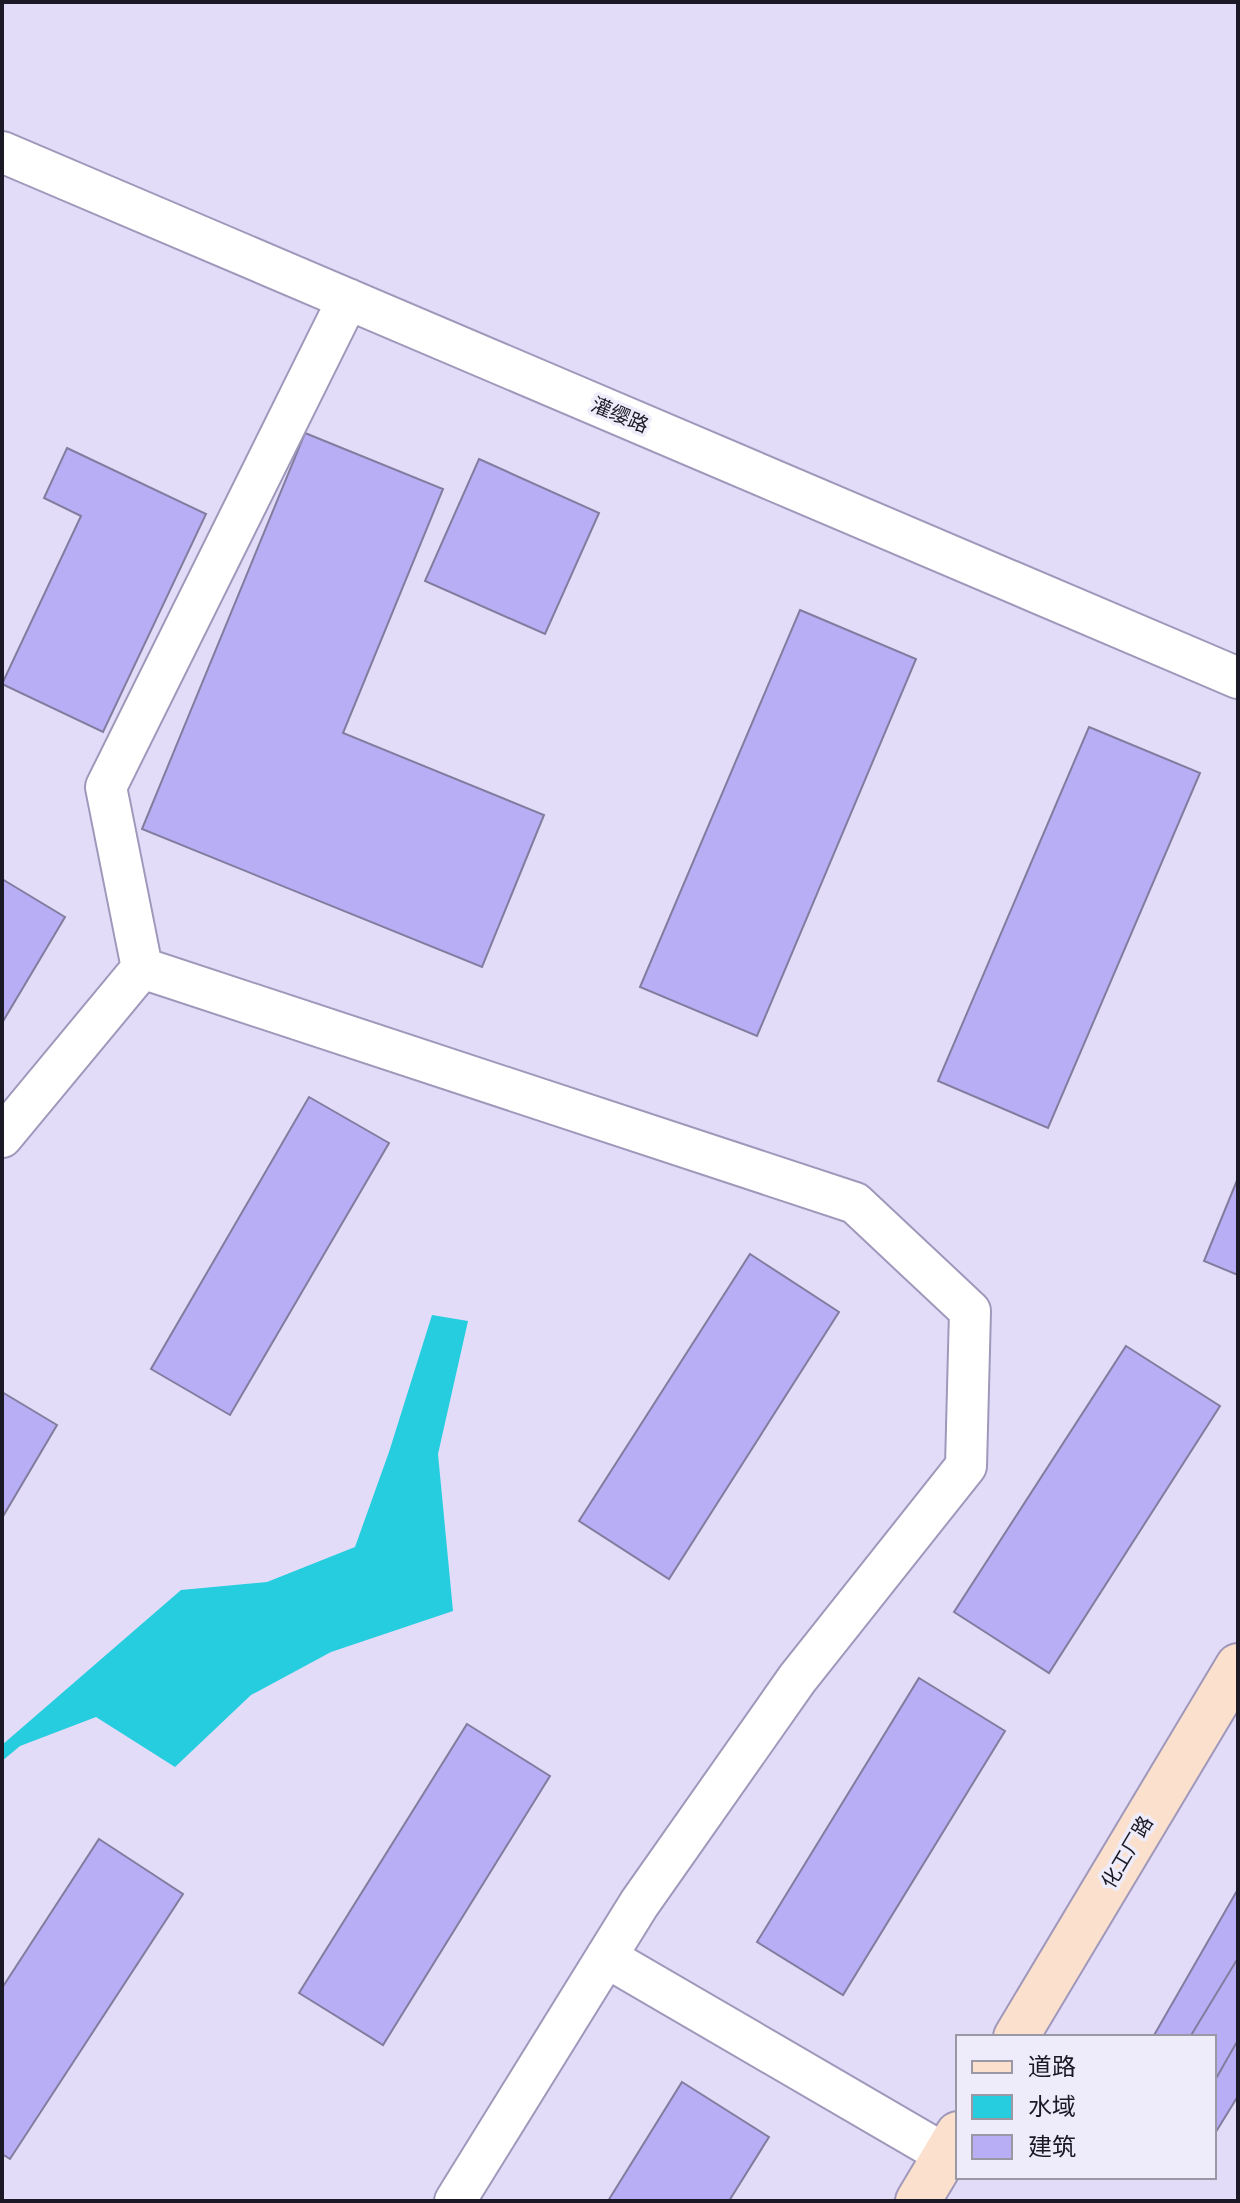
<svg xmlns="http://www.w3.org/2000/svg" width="1240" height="2203" font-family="'Fira Sans','Noto Sans SC',sans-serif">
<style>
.water{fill:#25cdde}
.building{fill:#b8aef6;stroke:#827d9e;stroke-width:2}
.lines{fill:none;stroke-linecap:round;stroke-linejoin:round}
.street-casing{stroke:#9f98ba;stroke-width:44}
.secondary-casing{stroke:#9f98ba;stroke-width:48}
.street{stroke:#fff;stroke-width:40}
.secondary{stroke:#fbe0ce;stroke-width:44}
.labels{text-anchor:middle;stroke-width:7;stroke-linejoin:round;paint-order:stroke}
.street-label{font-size:20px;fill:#1c1926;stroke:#eeecfa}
</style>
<rect width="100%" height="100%" fill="#e2dcf9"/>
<path class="water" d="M432,1315L468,1321L438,1454L453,1611L331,1652L251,1695L175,1767L96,1717L20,1746L2,1761V1745L181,1590L267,1582L355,1547L389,1452Z"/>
<path class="building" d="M305,433L443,489L343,733L544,815L482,967L142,829Z
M67,448L206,514L103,732L2,684L81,516L44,498Z
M479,459L599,513L545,634L425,581Z
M800,610L916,659L757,1036L640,987Z
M1089,727L1200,773L1048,1128L938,1081Z
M2,879L65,917L2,1023Z
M309,1097L389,1143L230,1415L151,1369Z
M1238,1178V1275L1204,1261Z
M750,1254L839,1312L669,1579L579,1521Z
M1126,1346L1220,1406L1049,1673L954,1612Z
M2,1392L57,1425L2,1518Z
M919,1678L1005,1731L843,1995L757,1942Z
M467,1724L550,1776L383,2045L299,1993Z
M99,1839L183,1894L10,2159L2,2154V1988Z
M1238,1889V2040L1214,2082V2037H1153Z
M1238,1958V2096L1214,2135V2037H1190Z
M682,2082L769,2137L729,2201H608Z"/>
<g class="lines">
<defs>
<path id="street" d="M2,152L1238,678
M142,968L855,1203L970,1311L966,1466L797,1679L639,1904L455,2201
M142,968L106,787L348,299
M2,1137L142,968
M606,1957L946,2155"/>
<path id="secondary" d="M1016,2037L1238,1666
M918,2201L958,2134"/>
</defs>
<use href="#street" class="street-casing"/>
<use href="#secondary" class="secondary-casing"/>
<use href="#street" class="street"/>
<use href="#secondary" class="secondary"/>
</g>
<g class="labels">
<g class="street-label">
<text transform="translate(620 415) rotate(23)" y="7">灌缨路</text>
<text transform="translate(1127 1852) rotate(-59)" y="7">化工厂路</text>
</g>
</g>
<rect width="1240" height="2203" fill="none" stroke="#1c1926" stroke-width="8"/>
<rect x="956" y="2035" width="260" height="144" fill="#eeecfa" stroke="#9a98a5" stroke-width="2"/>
<rect x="972" y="2061" width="40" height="12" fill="#fbe0ce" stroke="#9a98a5" stroke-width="2"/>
<text x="1028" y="2075" font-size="24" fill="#1c1926">道路</text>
<rect x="972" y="2095" width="40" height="24" fill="#25cdde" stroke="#9a98a5" stroke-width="2"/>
<text x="1028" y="2115" font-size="24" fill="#1c1926">水域</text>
<rect x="972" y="2135" width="40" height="24" fill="#b8aef6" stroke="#9a98a5" stroke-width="2"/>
<text x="1028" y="2155" font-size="24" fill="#1c1926">建筑</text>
</svg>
